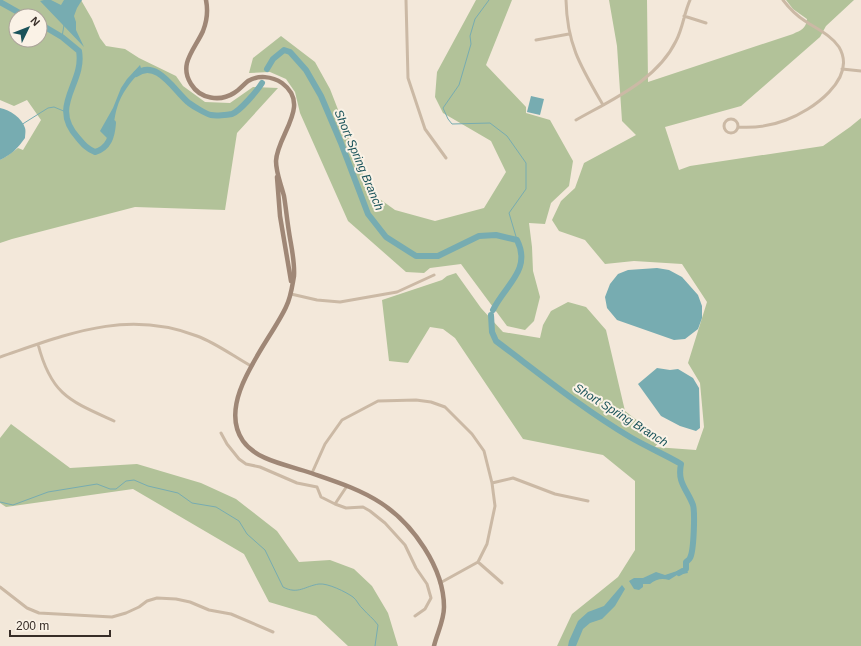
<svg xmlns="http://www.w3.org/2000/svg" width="861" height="646" font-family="Helvetica,sans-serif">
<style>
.green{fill:#b2c299;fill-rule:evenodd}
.water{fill:#77acb1}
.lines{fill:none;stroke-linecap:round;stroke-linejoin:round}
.stream{stroke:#77acb1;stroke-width:1}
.river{stroke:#77acb1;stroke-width:6}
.street{stroke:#cbb9a5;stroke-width:3}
.secondary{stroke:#9f8776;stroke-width:4.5}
.labels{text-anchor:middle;stroke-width:4;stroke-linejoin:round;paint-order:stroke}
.water-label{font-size:12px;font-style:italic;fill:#1a535a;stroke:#faf2e6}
</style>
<rect width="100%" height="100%" fill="#f3e8da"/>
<path class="green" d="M0,0H81L92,19L100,38L106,46L125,49L139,58L176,76L183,86L205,102L230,103L253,87L278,88L237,133L225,210L135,207L12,239L0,243V160L7,156L18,148L23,150L41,120L27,100L14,106L0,100ZM16,16H40V40H16Z
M476,0H512L486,65L526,107V113L550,120L573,161L569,186L551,203L545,224L529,223L532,247L533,271L540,297L534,321L525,330L507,326L461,264L430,268L424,273L406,272L348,221L300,113L295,92L286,79L270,72L249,73L253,58L281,36L315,62L330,89L370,192L395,210L435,221L484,208L506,172L491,141L443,113L435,97L437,72Z
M609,0H647L648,82L793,34C801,30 806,29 807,19L793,9L786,0H854L826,26L820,37L741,106L665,127L679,170L690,166L823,146L850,127L861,118V646H557L572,614L618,577L635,550V481L603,455L523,439L455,338L443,329L430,327L408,363L389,361L382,300L442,280L447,276L456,273L481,308L503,332L540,338L543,325L551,311L568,302L586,307L606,330L625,411L661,439L655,447L696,450L704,427L700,383L688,363L707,302L682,264L634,261L605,264L585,240L559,231L552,220L561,201L575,188L584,163L636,135L622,121L617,46Z
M11,424L70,468L137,464L201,483L236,499L277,531L299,562L330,560L354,569L372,586L388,613L398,646H348L316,616L269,602L244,554L133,489L6,507L0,503V438Z"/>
<path class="water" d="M44,0H51L61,5L64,0H82L77,8L74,16L76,22V30L84,47L40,1Z
M140,65L142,71C131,80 121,94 117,108C113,121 116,126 107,138L100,131L113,108L121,88L127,79Z
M531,96L544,99L540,115L527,112Z
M0,108C10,110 22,118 25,128C26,131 25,135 25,138C18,148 11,155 0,160Z
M657,268L669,270L682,277L698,295L702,306V318L698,329L685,339L674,340L617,320L607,308L605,297L610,284L618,274L628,270Z
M657,368L670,370L678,369L693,378L699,388L700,428L696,431L680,426L661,416L638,384Z
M686,568L688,573L677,575L669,580C662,578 656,579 650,584H643V587L639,590L634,589L629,581L634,578H643L656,572L665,575Z
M622,585L625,589L615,606L602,619L590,623L583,629L576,646H568L569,641L578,621L588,612L604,606Z"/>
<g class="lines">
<path class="stream" d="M489,0L475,19L470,36L471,44L459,85L443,108L448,119L452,124L490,123L507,136L526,163V189L509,213L517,240
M62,37L64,25
M21,125L48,108L54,107L66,112
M0,502L13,505L48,492L97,484L110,489H116L126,481L134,480L148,486L178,493L192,503L216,507L239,521L247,534L265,550L283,587C298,595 305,586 319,584C328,583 346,592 353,597C357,600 359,606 363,609C368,615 373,618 378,625L375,646"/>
<path class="river" d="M0,2L25,16
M40,24L62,37L79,51C85,84 48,105 78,138C83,144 87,149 95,152C109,148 112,136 113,123
M267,69L273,59L284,50L290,52L306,70L321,96L341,143L368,214L386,237L416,256H438L479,236L496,235L517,240C532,270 505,285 493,310
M136,74C157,58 175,92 189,103C193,106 206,114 211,115C216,116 227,115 232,114C240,111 257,91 262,83
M491,315L492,332L496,341C540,374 583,409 630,437C647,447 664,454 681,464C677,483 687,489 693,505C695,512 694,551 690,558C689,560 687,561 686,562V569L679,573"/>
<path class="street" d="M406,0L408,78L425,129L446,158
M566,0C567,45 581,67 603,105
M684,16L706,23
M536,40L569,34
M842,69L861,71
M724 126a7 7 0 1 1 14 0a7 7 0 1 1-14 0Z
M576,120C613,99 657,80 676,41C683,28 684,13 690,0
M738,127C754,128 771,126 786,120C811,111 858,79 839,47C831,35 817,29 805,21C796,15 789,8 783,0
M291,294L317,300L340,302L397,292L434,275
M38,344C51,395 70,401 114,421
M0,357C68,334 126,309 197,336C216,343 233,356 251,366
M221,433L227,444L239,459L246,464L260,467L297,483L317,487L321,497L335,504
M312,473L325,444L342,420L378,401L416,400L431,402L445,407L472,434L484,451L492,483L495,506L487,544L478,562L440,583
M492,483L513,478L555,494L588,501
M347,486L335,504L346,508L363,507L370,511L385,523L405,545L416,568L427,584L431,598L425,609L415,616
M478,562L502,583
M0,587L27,608L39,613L112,617L126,613L139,607L147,601L157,598L176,599L190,602L209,610L231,614L273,632"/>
<path class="secondary" d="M206,0C208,10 207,21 203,31C195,49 178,64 191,84C200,99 220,102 234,93C239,90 243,85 248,81C258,75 272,76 282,83C312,105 277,135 276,161C276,173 281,184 284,196C286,208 287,220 289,232C291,246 295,261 294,276C292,287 291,297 286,307C270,342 215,401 243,441C257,461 289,465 311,473C334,481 360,489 381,503C413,524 444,568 444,607C444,621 437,633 434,646
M277,177L280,216L291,281"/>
</g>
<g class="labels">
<g class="water-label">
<text transform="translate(359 160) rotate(67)" y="4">Short Spring Branch</text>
<text transform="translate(621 415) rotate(32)" y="4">Short Spring Branch</text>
</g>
</g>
<g transform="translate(28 28) rotate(47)"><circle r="19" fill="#faf2e6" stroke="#aca39a"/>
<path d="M0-3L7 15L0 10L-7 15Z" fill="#1a535a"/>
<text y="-6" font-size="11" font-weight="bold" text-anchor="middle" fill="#372d27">N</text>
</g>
<path d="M10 630v6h100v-6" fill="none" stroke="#372d27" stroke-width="2"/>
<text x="16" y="630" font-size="12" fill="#372d27" stroke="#faf2e6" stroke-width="3" paint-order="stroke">200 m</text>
</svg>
